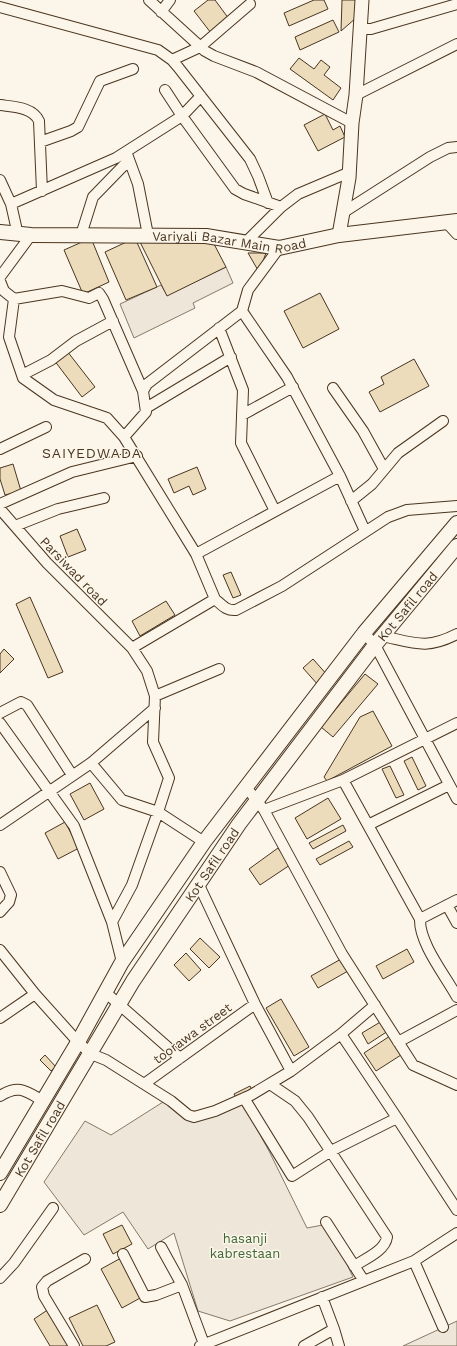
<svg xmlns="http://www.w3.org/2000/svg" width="457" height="1346" font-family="'Work Sans',sans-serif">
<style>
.green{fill:#ede6d9;stroke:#887966}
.building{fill:#ecdcbc;stroke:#4a3520}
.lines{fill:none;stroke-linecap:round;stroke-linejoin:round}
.minor-casing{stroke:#4a3520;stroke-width:12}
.tertiary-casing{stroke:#4a3520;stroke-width:15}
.secondary-casing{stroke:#4a3520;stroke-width:16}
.minor{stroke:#fbf6e9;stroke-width:10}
.tertiary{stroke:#fbf6e9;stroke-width:13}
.secondary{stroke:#fbf6e9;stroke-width:14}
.labels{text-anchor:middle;stroke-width:3;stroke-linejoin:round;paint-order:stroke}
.street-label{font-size:13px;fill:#4a3520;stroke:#fbf6e9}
.park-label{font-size:13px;fill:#436837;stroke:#fbf6e9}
.neighbourhood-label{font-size:14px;letter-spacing:1px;fill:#4a3520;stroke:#fbf6e9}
</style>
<rect width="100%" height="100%" fill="#fbf6e9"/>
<path class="green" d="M226,267L233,283L193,303L195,308L134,338L120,304L161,285L167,295Z
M163,1102L194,1122L242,1102L269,1151L307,1228L328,1224L353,1277L230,1321L198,1311L174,1233L148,1249L123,1212L84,1235L44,1182L85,1121L111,1135Z
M457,1321V1346H403Z"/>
<path class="building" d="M208,0H215L229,19L211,33L194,11Z
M314,0H324L328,9L289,26L284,13Z
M342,0H358L356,18L341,31Z
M333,20L339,32L300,50L295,37Z
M299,58L314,69L321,60L330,67L324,75L341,88L333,100L290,69Z
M325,114L333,130L340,126L345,137L318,151L304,125Z
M91,238L109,282L83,294L64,250Z
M135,238L157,287L126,300L105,252Z
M138,238L213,242L226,267L167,296Z
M248,253H266L259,272Z
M320,293L339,329L303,348L284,311Z
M67,351L95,387L82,397L54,360Z
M414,359L429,386L380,412L369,392L384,384L381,377Z
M13,464L21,491L5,495L0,479V468Z
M197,467L206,489L193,495L189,486L174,493L168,479Z
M77,529L86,550L68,557L60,536Z
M231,572L241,595L233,598L223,575Z
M30,597L63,672L48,678L16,604Z
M166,601L175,615L140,636L132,621Z
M4,649L14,659L0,673V654Z
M313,659L329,677L319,686L303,668Z
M365,674L378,684L333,737L321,727Z
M373,711L392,746L327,781L324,777L360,717Z
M412,757L426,786L418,790L404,761Z
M390,766L404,795L396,798L382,769Z
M90,783L104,809L84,820L70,794Z
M328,798L341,819L307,839L295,818Z
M65,822L79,848L58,859L45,833Z
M343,825L346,831L313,849L309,843Z
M349,841L353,847L320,865L316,859Z
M278,848L290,865L260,885L249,869Z
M200,938L220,957L209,968L190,949Z
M407,949L414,962L383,979L376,966Z
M186,953L201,970L189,981L174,965Z
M341,959L348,971L318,988L311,976Z
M281,999L309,1047L294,1056L266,1008Z
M382,1021L388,1031L368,1044L362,1033Z
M390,1036L401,1055L376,1071L364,1053Z
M45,1055L56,1067L51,1071L40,1060Z
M250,1086L253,1092L237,1100L234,1094Z
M122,1225L132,1244L113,1254L103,1234Z
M121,1258L142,1297L122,1308L101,1269Z
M97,1305L115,1342L106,1346H83L69,1318Z
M49,1309L70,1346H50L34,1319Z"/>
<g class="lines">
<defs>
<path id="minor" d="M149,0L205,51L214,56L256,72L352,123
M0,7L158,50L172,60L178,67L250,159L258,176L268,203
M161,12L170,0
M361,29H371L457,4
M172,60L200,47L250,4
M165,90L182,116L235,189L244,194L281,207
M356,95L457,44
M0,105C13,107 33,107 39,121L42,191
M40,142L71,131L78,127L100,81L133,69
M127,154L138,184L148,235
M0,180L11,204L18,235
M11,204L116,158L182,116L201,96
M344,212L430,157L448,148L457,147
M446,222L457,234
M81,235L93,197L129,160
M246,242L281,207L298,194L350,172
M279,248L248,290L242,311L287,377L340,476L365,531
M0,277L31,235
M0,281L4,291L14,299L9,337L23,378L54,400L107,418L124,437L196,554L215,599L132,648L147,671L155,696L153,742L169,778L158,812L204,842
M14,299L62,291L89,298L99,293L103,299L143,391
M219,328L243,390L241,443L275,511
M22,375L51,360L76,341L113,321
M333,388L363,431L384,469
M146,408L231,357
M242,415L293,387
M124,437L146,412L143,391L147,384L242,311
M0,449L46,427
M351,501L372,484L398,453L443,421
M0,504L72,472L137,456
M0,509L47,563L132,648
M15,526L58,509L104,498
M196,554L340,476
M215,599C222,605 226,611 236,610L282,586L388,517L407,510L457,506
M364,633L375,645L457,799
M382,636C415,643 426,650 457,634
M155,696L219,669
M0,713L21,702L27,705L72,775
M0,723L74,826L112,922L122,962
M91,763L122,800L158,812L132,885L112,922
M343,780L420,919C419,943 445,975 457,997
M246,787L264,810L343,780L457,723
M264,810L342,954L413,1065L457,1085
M0,825L91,763L155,708
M368,825L449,785
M0,872L11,895L9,902L0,912
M198,883L255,1004L291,1071
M447,905L457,923
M420,919L457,900
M0,950L35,994L78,1042L91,1054L106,1060L171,1101L188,1115L194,1117L215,1111L251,1095L291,1071L341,1034L375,1005
M105,992L180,1058
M0,1018L35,994
M398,1042L457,1010
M144,1084L255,1004
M270,1084L295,1101L308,1117L387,1237C385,1251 365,1259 354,1266
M0,1096C19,1084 26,1091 43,1101
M244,1098L292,1176L331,1151L397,1118L341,1034
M397,1118L457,1210
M326,1222L364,1281
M161,1247L182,1285L204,1344
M123,1254L145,1297L156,1295L182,1285
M414,1261L443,1327
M0,1278L14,1263L53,1208
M322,1297L334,1329
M74,1346L44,1296L42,1287L47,1281L85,1259
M200,1346L414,1261L457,1233
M304,1346L334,1329L339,1346"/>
<path id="tertiary" d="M339,235L349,178L352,123L356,95L362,0"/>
<g id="secondary">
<path id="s1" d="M0,232L31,235L206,236L279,248L339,235L457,221"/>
<path d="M0,1173L78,1042L122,962L204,842L364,633L457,523"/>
<path id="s2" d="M0,1205L133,981L239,824L375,645L457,546"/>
</g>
</defs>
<use href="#minor" class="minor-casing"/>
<use href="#tertiary" class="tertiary-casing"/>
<use href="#secondary" class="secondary-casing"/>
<use href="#minor" class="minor"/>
<use href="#tertiary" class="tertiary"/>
<use href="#secondary" class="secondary"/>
</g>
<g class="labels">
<g class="street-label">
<text dy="5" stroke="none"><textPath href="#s1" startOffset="230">Variyali Bazar Main Road</textPath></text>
<text transform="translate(74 571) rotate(46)" y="5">Parsiwad road</text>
<text dy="5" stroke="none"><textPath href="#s2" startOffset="725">Kot Safil road</textPath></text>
<text dy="5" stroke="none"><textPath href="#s2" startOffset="401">Kot Safil road</textPath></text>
<text transform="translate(192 1033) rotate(-36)" y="5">toorawa street</text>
<text dy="5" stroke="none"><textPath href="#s2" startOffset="77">Kot Safil road</textPath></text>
</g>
<g class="park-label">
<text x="245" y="1243">hasanji<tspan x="245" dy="15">kabrestaan</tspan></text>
</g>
<g class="neighbourhood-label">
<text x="92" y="458">SAIYEDWADA</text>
</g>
</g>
</svg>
